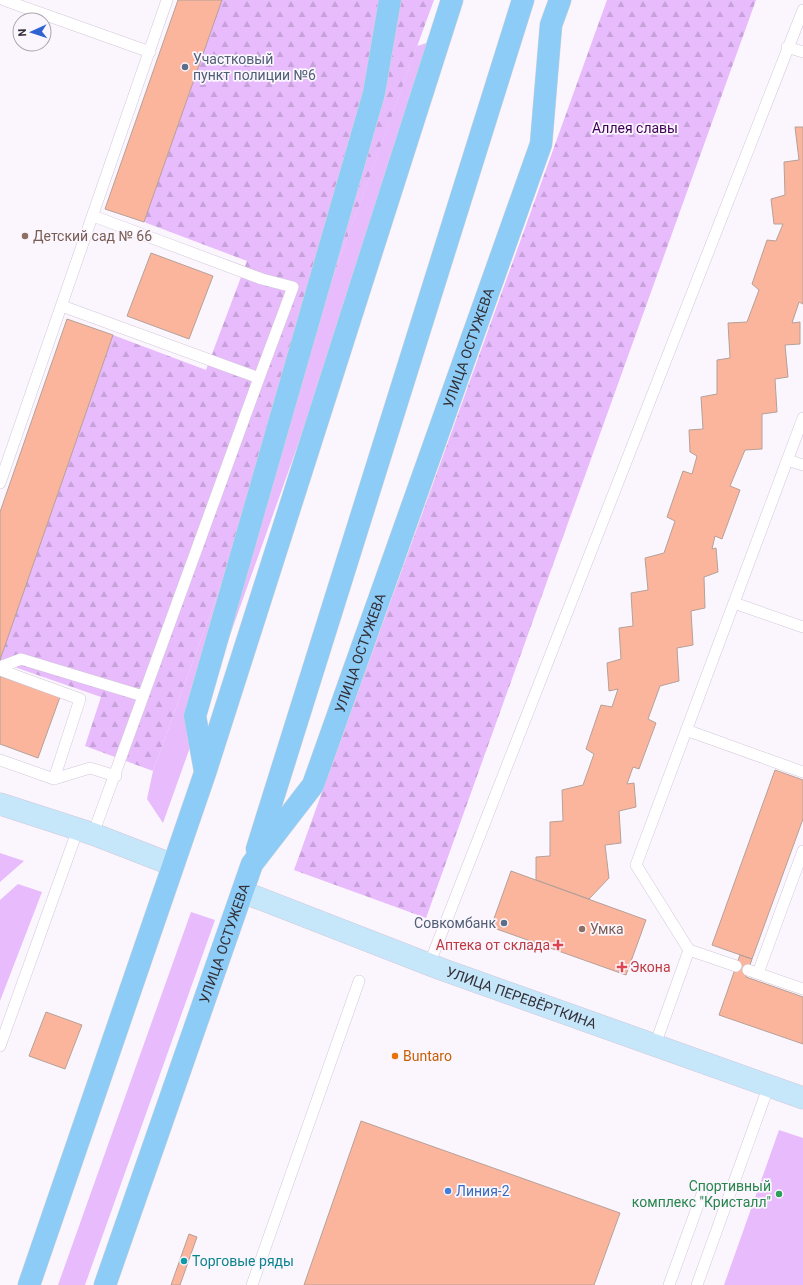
<svg xmlns="http://www.w3.org/2000/svg" width="803" height="1285" font-family="Roboto,sans-serif">
<style>
.grass{fill:#e7bbfc}
.forest{fill:url(#forest-firs)}
.building{fill:#fbb59d;stroke:#b6a098}
.lines{fill:none;stroke-linecap:round;stroke-linejoin:round}
.lane-casing{stroke:#d3c7d9;stroke-width:12}
.secondary-casing{stroke:#d3c7d9;stroke-width:23}
.primary-casing{stroke:#d6d5d7;stroke-width:23}
.lane{stroke:#fff;stroke-width:11}
.secondary{stroke:#c6e6fa;stroke-width:22}
.primary{stroke:#8dccf6;stroke-width:22}
.service-dot{fill:#5c6f8a;stroke:#fbf6fd;stroke-width:1.5}
.education-dot{fill:#8d6e63;stroke:#fbf6fd;stroke-width:1.5}
.health-dot{fill:#e0444e;stroke:#fbf6fd;stroke-width:1.5}
.food-dot{fill:#e8710a;stroke:#fbf6fd;stroke-width:1.5}
.shop-dot{fill:#3f7fe0;stroke:#fbf6fd;stroke-width:1.5}
.leisure-dot{fill:#2e9e5b;stroke:#fbf6fd;stroke-width:1.5}
.culture-dot{fill:#0f9aa8;stroke:#fbf6fd;stroke-width:1.5}
.labels{text-anchor:middle;stroke-width:3.5;stroke-linejoin:round;paint-order:stroke}
.service-label{font-size:14px;fill:#4e5e75;stroke:#fbf6fd;text-anchor:start}
.park-label{font-size:14px;fill:#410058;stroke:#fbf6fd}
.education-label{font-size:14px;fill:#785e54;stroke:#fbf6fd;text-anchor:start}
.street-label{font-size:14px;fill:#332f36;stroke:#fbf6fd}
.health-label{font-size:14px;fill:#be3a42;stroke:#fbf6fd;text-anchor:end}
.food-label{font-size:14px;fill:#c56008;stroke:#fbf6fd;text-anchor:start}
.leisure-label{font-size:14px;fill:#27864d;stroke:#fbf6fd;text-anchor:end}
.shop-label{font-size:14px;fill:#366cbe;stroke:#fbf6fd;text-anchor:start}
.culture-label{font-size:14px;fill:#0d838f;stroke:#fbf6fd;text-anchor:start}
</style>
<defs>
<pattern id="forest-firs" width="22" height="20" patternUnits="userSpaceOnUse"><rect width="22" height="20" fill="#e7bbfc"/><path d="M5 1l3.5 6h-7zM16 11l3.5 6h-7z" fill="#c7a1d9"/></pattern>
</defs>
<rect width="100%" height="100%" fill="#fbf6fd"/>
<path class="grass" d="M443,38L163,823L147,799L153,771L417,46Z
M0,853L24,861L0,882Z
M18,884L42,892L0,1001V900Z
M191,912L215,920L85,1285H58Z
M779,1130L803,1138V1285H724Z"/>
<path class="forest" d="M222,0H434L153,771L85,746L101,697L0,662V660L113,335L206,370L247,261L144,222Z
M607,0H756L426,918L294,870Z"/>
<path class="building" d="M178,0H222L144,222L105,209Z
M795,127H803V304L799,302L792,323L800,322V344L785,345L788,377L775,379L777,412L762,414V449L745,450L730,486L740,490L722,539L715,536L712,549L716,548L718,572L704,577L705,608L691,611L693,645L677,648L679,681L660,686L648,719L656,723L639,769L633,767L627,784L634,783L636,807L619,811L621,843L605,845L609,878L589,899L536,880V857L550,856V822L563,821L562,790L583,785L594,754L586,749L601,705L612,707L618,689L609,691L607,663L621,659L619,628L633,626L631,593L648,590L645,558L664,553L675,521L667,517L683,471L692,474L697,456L690,452L689,430L703,429L701,397L717,394V360L730,358L728,323L747,322L759,290L752,284L767,240L776,241L783,224H774L771,199L785,195L784,162L799,160Z
M151,253L213,276L189,339L127,316Z
M67,319L113,335L0,660V512Z
M0,676L60,697L38,758L0,744Z
M775,770L803,780V819L752,959L712,945Z
M511,871L646,920L626,975L491,927Z
M740,955L752,959L746,977L803,997V1044L719,1015Z
M46,1012L82,1025L65,1069L29,1056Z
M361,1121L620,1213L594,1285H304Z
M189,1234L197,1237L180,1285H171Z"/>
<g class="lines">
<defs>
<path id="lane" d="M4,0L150,52
M787,47L803,52
M93,216L262,279L293,287L259,378L93,834
M62,306L259,378
M787,460L803,465
M0,483L167,0
M734,603L803,627
M0,667L21,659L143,696
M0,670L80,699L54,779L0,760
M686,730L803,772
M54,779L90,768L116,776
M689,950L736,966
M429,965L803,10
M748,970L803,989
M758,973L803,851
M655,1045L689,950L636,865L803,418
M0,1046L78,829
M252,1285L359,981
M669,1285L702,1194
M697,1285L769,1085"/>
<g id="secondary">
<path d="M0,804L93,834L173,865"/>
<path id="s1" d="M243,892L441,969L803,1098"/>
</g>
<g id="primary">
<path d="M205,771L195,716L374,93L390,0"/>
<path d="M257,849L523,0"/>
<path d="M29,1285L205,773L452,0"/>
<path id="s2" d="M105,1285L252,864L313,785L541,144L551,25L560,0"/>
</g>
</defs>
<use href="#lane" class="lane-casing"/>
<use href="#secondary" class="secondary-casing"/>
<use href="#primary" class="primary-casing"/>
<use href="#lane" class="lane"/>
<use href="#secondary" class="secondary"/>
<use href="#primary" class="primary"/>
</g>
<g class="service-dot">
<circle cx="185" cy="67" r="4"/>
<circle cx="504" cy="923" r="4"/>
</g>
<g class="education-dot">
<circle cx="25" cy="236" r="4"/>
<circle cx="582" cy="929" r="4"/>
</g>
<g class="health-dot">
<path d="M556 939h4v4h4v4h-4v4h-4v-4h-4v-4h4z"/>
<path d="M620 961h4v4h4v4h-4v4h-4v-4h-4v-4h4z"/>
</g>
<circle class="food-dot" cx="395" cy="1056" r="4"/>
<circle class="shop-dot" cx="448" cy="1191" r="4"/>
<circle class="leisure-dot" cx="779" cy="1194" r="4"/>
<circle class="culture-dot" cx="184" cy="1261" r="4"/>
<g class="labels">
<g class="service-label">
<text x="193" y="64">Участковый<tspan x="193" dy="16">пункт полиции №6</tspan></text>
<text x="496" y="928" text-anchor="end">Совкомбанк</text>
</g>
<g class="park-label">
<text x="635" y="133">Аллея славы</text>
</g>
<g class="education-label">
<text x="33" y="241">Детский сад № 66</text>
<text x="590" y="934">Умка</text>
</g>
<g class="street-label">
<text dy="5" stroke="none"><textPath href="#s2" startOffset="1010">УЛИЦА ОСТУЖЕВА</textPath></text>
<text dy="5" stroke="none"><textPath href="#s2" startOffset="686">УЛИЦА ОСТУЖЕВА</textPath></text>
<text dy="5" stroke="none"><textPath href="#s2" startOffset="362">УЛИЦА ОСТУЖЕВА</textPath></text>
<text dy="5" stroke="none"><textPath href="#s1" startOffset="298">УЛИЦА ПЕРЕВЁРТКИНА</textPath></text>
</g>
<g class="health-label">
<text x="550" y="950">Аптека от склада</text>
<text x="630" y="972" text-anchor="start">Экона</text>
</g>
<g class="food-label">
<text x="403" y="1061">Buntaro</text>
</g>
<g class="leisure-label">
<text x="771" y="1191">Спортивный<tspan x="771" dy="16">комплекс "Кристалл"</tspan></text>
</g>
<g class="shop-label">
<text x="456" y="1196">Линия-2</text>
</g>
<g class="culture-label">
<text x="192" y="1266">Торговые ряды</text>
</g>
</g>
<g transform="translate(32 32) rotate(267)"><circle r="19" fill="#fbf6fd" stroke="#aba6ad"/>
<path d="M0-3L7 15L0 10L-7 15Z" fill="#3063d2"/>
<text y="-6" font-size="11" font-weight="bold" text-anchor="middle" fill="#332f36">N</text>
</g>
</svg>
